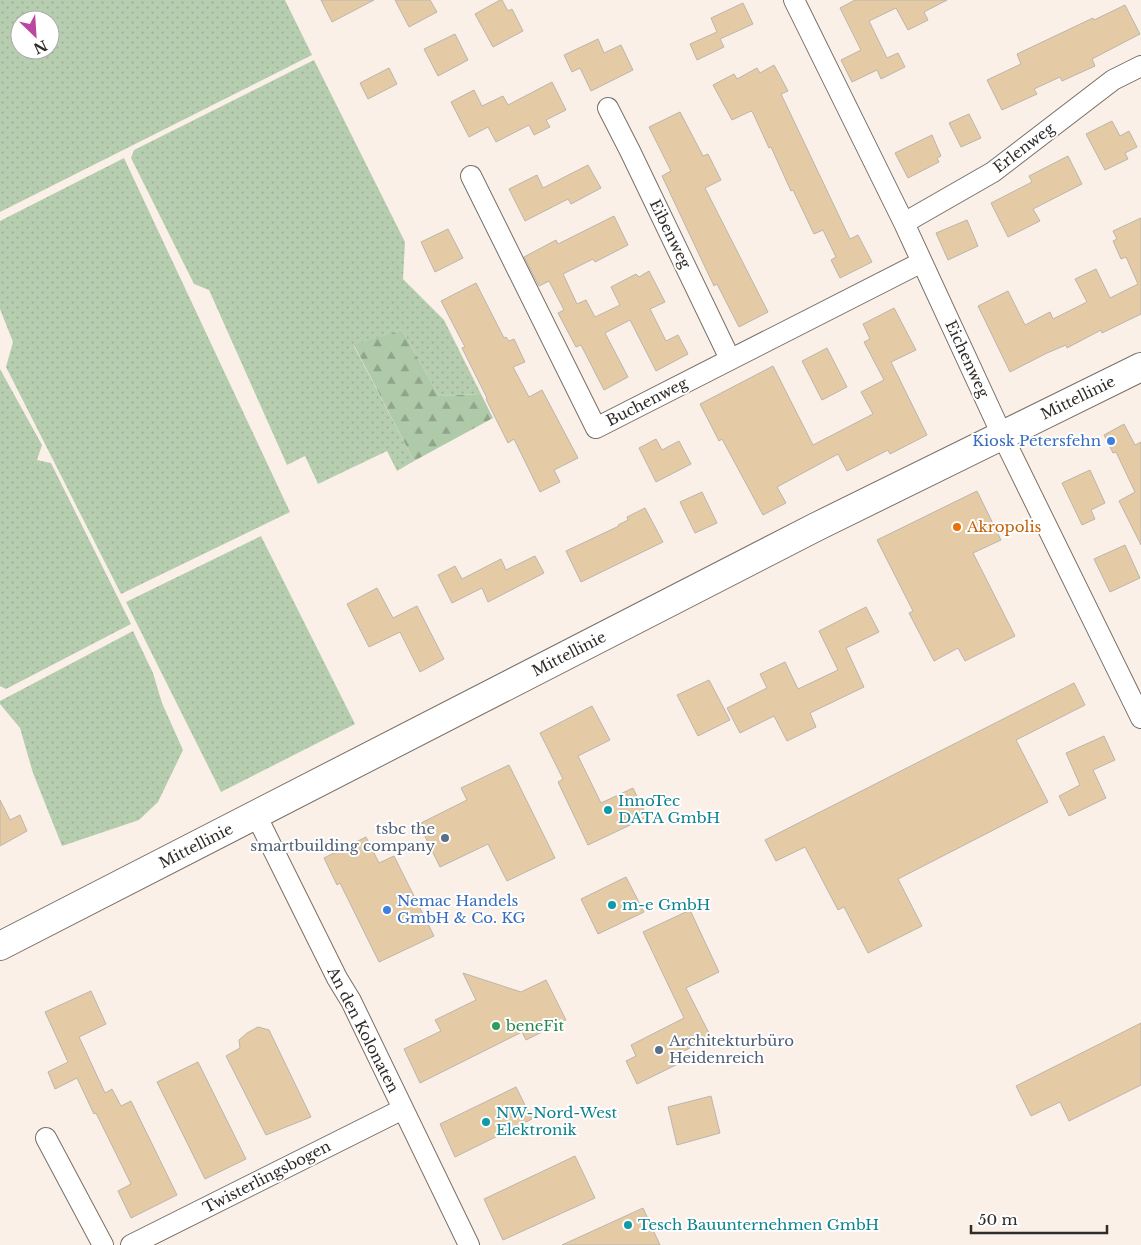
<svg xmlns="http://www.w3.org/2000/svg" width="1141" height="1245" font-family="'Libre Baskerville',serif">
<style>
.grass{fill:url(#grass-dots);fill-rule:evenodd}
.forest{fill:url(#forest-firs)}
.building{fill:#e4cba6;stroke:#bcb5ab}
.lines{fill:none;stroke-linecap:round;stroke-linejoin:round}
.street-casing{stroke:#786f67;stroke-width:22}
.secondary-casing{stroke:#786f67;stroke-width:30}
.street{stroke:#fff;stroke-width:20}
.secondary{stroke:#fff;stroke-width:28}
.shop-dot{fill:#3f7fe0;stroke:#fff;stroke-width:2}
.food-dot{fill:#e8710a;stroke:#fff;stroke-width:2}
.culture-dot{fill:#0f9aa8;stroke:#fff;stroke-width:2}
.service-dot{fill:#5c6f8a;stroke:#fff;stroke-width:2}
.leisure-dot{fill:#2e9e5b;stroke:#fff;stroke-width:2}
.labels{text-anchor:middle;stroke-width:4;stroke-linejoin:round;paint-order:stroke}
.street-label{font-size:15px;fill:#2f2b28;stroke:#fff}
.shop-label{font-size:15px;fill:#366cbe;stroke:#fff;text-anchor:end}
.food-label{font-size:15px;fill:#c56008;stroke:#fff;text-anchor:start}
.culture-label{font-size:15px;fill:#0d838f;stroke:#fff;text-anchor:start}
.service-label{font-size:15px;fill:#4e5e75;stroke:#fff;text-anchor:end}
.leisure-label{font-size:15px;fill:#27864d;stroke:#fff;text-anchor:start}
</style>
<defs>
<pattern id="grass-dots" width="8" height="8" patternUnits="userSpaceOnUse" patternTransform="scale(1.25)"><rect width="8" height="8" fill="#b6ceaf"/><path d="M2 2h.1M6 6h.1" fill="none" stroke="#9db197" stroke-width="1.8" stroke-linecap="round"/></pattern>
<pattern id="forest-firs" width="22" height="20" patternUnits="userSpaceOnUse" patternTransform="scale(1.25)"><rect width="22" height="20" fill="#afcaa8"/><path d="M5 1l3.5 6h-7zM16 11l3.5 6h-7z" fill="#8fa489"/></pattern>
</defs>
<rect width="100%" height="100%" fill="#fbf0e8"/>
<path class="grass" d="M0,0H285L312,55L0,212ZM20,20H50V50H20Z
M314,60L405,242L403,279L444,320L481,394L439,396L402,330L354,346L414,461L397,471L387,451L318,484L305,456L287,465L209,290L194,284L131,158L134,150Z
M124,158L290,512L121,594L6,367L13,342L0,309V221Z
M0,369L42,445L37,460L51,463L131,624L6,689L0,686Z
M261,536L355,724L221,792L126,602Z
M133,631L153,673L162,703L183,750L158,802L139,820L62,846L33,773L20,728L0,704V701Z"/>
<path class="forest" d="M402,330L439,396L481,394L493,418L414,461L354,345Z"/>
<path class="building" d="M321,0H374L332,22Z
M395,0H430L437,12L409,27Z
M500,0H502L508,11L512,9L523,31L493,47L475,14Z
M855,0H947L924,12L928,20L908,30L896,8L869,21L887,58L898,53L905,67L881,79L877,70L852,82L841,60L861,50L840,8Z
M743,3L753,24L720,39L724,47L697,60L690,44L717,32L711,18Z
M1125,5L1140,34L1092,59L1095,66L1062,81L1060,77L1034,89L1037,94L1002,110L987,80L1021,64L1017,54L1093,18L1094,20Z
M455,34L468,60L438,76L424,49Z
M598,39L604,53L621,45L633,70L591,91L580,68L572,72L564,55Z
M774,65L788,91L781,94L850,239L858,235L872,262L840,278L831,260L836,257L823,230L814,234L793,190L791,191L771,147L769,148L753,113L751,111L732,120L713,85L734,74L737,79L757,68L760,73Z
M389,68L397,84L368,99L360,83Z
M552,82L566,110L546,120L550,127L534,135L529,125L496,142L488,127L469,137L451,102L474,90L482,106L503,96L508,105Z
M680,112L703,156L708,154L721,180L705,188L768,312L739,327L717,284L714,286L662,176L671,171L649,127Z
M969,114L981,138L961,147L949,123Z
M1112,121L1120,136L1129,131L1137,147L1125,153L1128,159L1105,170L1086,134Z
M932,135L941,156L937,158L939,162L908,178L895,153Z
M1068,156L1082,184L1033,209L1040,221L1008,237L991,203L1032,182L1029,176Z
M588,165L601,188L571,204L568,199L525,221L509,189L537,175L543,188Z
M614,216L628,245L595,262L593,259L563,274L577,304L586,300L595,317L620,305L611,287L636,274L639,277L649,271L665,302L650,309L666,341L678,335L688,354L656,371L630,320L605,333L628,377L604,390L581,345L576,347L558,313L564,310L549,281L539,286L524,257L556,240L558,244Z
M1141,218V314L1102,333L1101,330L1067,348L1066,345L1047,353L1010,372L978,306L1008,291L1025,325L1050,312L1053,319L1087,302L1075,279L1096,269L1110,298L1138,284L1126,257L1121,259L1113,241L1117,239L1113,231Z
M967,220L978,246L948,260L936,233Z
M448,229L463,258L435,272L421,242Z
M476,283L504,338L506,337L509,341L514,339L525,362L513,367L529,397L542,390L578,458L554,470L560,482L540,492L514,439L508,443L486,399L487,398L462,348L465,347L441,301Z
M894,308L916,350L891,362L927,435L890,454L888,450L847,471L838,454L777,487L786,503L763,515L722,439L719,441L700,404L773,366L813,445L873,414L861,392L884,380L864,342L870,339L863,324Z
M827,348L847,387L822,400L802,361Z
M1124,424L1135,445L1141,442V545L1119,501L1135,492L1116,452L1113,453L1104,435Z
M656,439L662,450L679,441L691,464L656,482L639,448Z
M1090,470L1105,503L1091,510L1095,519L1082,525L1062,483Z
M977,491L1001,540L973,553L1015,636L965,661L958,648L934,661L909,613L913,611L877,540Z
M702,492L717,523L695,533L680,502Z
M645,508L663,542L581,582L566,551L619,526L618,525L628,520L627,517Z
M1125,545L1140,578L1110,592L1094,559Z
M535,556L544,573L488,602L482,588L452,603L438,575L455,566L462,579L501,559L506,570Z
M377,588L393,618L417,606L444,659L420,672L400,632L369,647L347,604Z
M866,607L879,632L846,648L864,687L810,713L816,727L787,741L774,716L740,733L727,708L767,688L760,674L785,662L798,689L838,670L819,631Z
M709,680L730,720L698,736L677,695Z
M1074,683L1085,705L1016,740L1048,802L898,879L922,926L868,953L844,907L838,910L805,847L776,861L765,840Z
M592,706L610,740L578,756L601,803L633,788L647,817L588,845L558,782L563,779L540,733Z
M1104,736L1115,760L1093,770L1106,798L1069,816L1059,796L1080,785L1066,753Z
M509,765L555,858L507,881L488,844L440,867L419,824L467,800L461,788Z
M0,800L10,820L20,815L27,831L0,846Z
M366,837L379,863L394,856L434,936L379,962L340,883L337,885L324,858Z
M626,877L644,912L598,934L581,899Z
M690,910L719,972L686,988L711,1037L676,1055L680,1063L637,1084L626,1061L636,1056L631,1045L684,1018L643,932Z
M463,973L521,992L546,980L566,1020L526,1040L522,1032L420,1083L404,1049L441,1031L435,1020L476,1000Z
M91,991L106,1024L79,1037L105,1093L112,1089L121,1106L131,1101L177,1195L131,1218L118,1191L131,1184L96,1113L94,1114L77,1078L55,1089L48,1072L68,1062L45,1012Z
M1141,1023V1085L1069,1121L1060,1102L1031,1116L1016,1086Z
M258,1027L269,1030L311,1117L266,1135L226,1056L240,1048L239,1040L247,1033Z
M198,1062L246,1159L205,1179L157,1082Z
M516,1087L532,1119L455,1157L440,1124Z
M711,1096L720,1133L677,1145L668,1107Z
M575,1156L595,1198L503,1240L484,1199Z
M643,1208L660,1245H562Z"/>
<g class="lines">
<defs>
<path id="street" d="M794,0L904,223L1002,435L1141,718
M608,108L630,151L730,359
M471,176L596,428L922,262
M904,223L993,172L1113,80L1141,66
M256,815L337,978L351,1001L469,1245
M46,1138L103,1245
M131,1245L403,1109"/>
<path id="secondary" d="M0,946L816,527L1141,367"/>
</defs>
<use href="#street" class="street-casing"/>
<use href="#secondary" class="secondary-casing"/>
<use href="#street" class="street"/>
<use href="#secondary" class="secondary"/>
</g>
<g class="shop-dot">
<circle cx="1111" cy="441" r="5"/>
<circle cx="387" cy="910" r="5"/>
</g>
<circle class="food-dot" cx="957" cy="527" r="5"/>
<g class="culture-dot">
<circle cx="608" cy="810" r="5"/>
<circle cx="612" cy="905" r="5"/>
<circle cx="486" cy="1122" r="5"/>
<circle cx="628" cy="1225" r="5"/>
</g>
<g class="service-dot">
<circle cx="445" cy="838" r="5"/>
<circle cx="659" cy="1050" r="5"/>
</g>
<circle class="leisure-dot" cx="496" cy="1026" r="5"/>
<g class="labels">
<g class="street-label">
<text transform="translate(1024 148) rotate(-37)" y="5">Erlenweg</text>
<text transform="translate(670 234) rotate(64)" y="5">Eibenweg</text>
<text transform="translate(967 359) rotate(65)" y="5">Eichenweg</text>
<text transform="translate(1078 398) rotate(-26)" y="5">Mittellinie</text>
<text transform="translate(647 402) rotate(-27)" y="5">Buchenweg</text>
<text transform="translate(569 654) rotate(-27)" y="5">Mittellinie</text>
<text transform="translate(196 846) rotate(-27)" y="5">Mittellinie</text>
<text transform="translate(363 1030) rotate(63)" y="5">An den Kolonaten</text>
<text transform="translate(267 1177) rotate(-27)" y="5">Twisterlingsbogen</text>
</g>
<g class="shop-label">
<text x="1101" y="446">Kiosk Petersfehn</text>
<text x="397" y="906" text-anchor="start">Nemac Handels<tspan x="397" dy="17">GmbH &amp; Co. KG</tspan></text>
</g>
<g class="food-label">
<text x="967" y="532">Akropolis</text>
</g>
<g class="culture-label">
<text x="618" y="806">InnoTec<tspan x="618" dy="17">DATA GmbH</tspan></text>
<text x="622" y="910">m-e GmbH</text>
<text x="496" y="1118">NW-Nord-West<tspan x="496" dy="17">Elektronik</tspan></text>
<text x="638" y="1230">Tesch Bauunternehmen GmbH</text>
</g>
<g class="service-label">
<text x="435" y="834">tsbc the<tspan x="435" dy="17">smartbuilding company</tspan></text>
<text x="669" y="1046" text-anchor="start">Architekturbüro<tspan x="669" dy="17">Heidenreich</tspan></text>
</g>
<g class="leisure-label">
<text x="506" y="1031">beneFit</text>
</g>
</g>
<g transform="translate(35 35) rotate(155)"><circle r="24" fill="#ffffff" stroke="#acaaa9"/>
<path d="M0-4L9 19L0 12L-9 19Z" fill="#bb47a0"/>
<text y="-8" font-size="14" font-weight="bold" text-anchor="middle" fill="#2f2b28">N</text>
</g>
<path d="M971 1225v8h136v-8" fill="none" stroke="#2f2b28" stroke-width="2.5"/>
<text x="978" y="1225" font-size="15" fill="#2f2b28" stroke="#ffffff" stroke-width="4" paint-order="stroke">50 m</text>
</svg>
